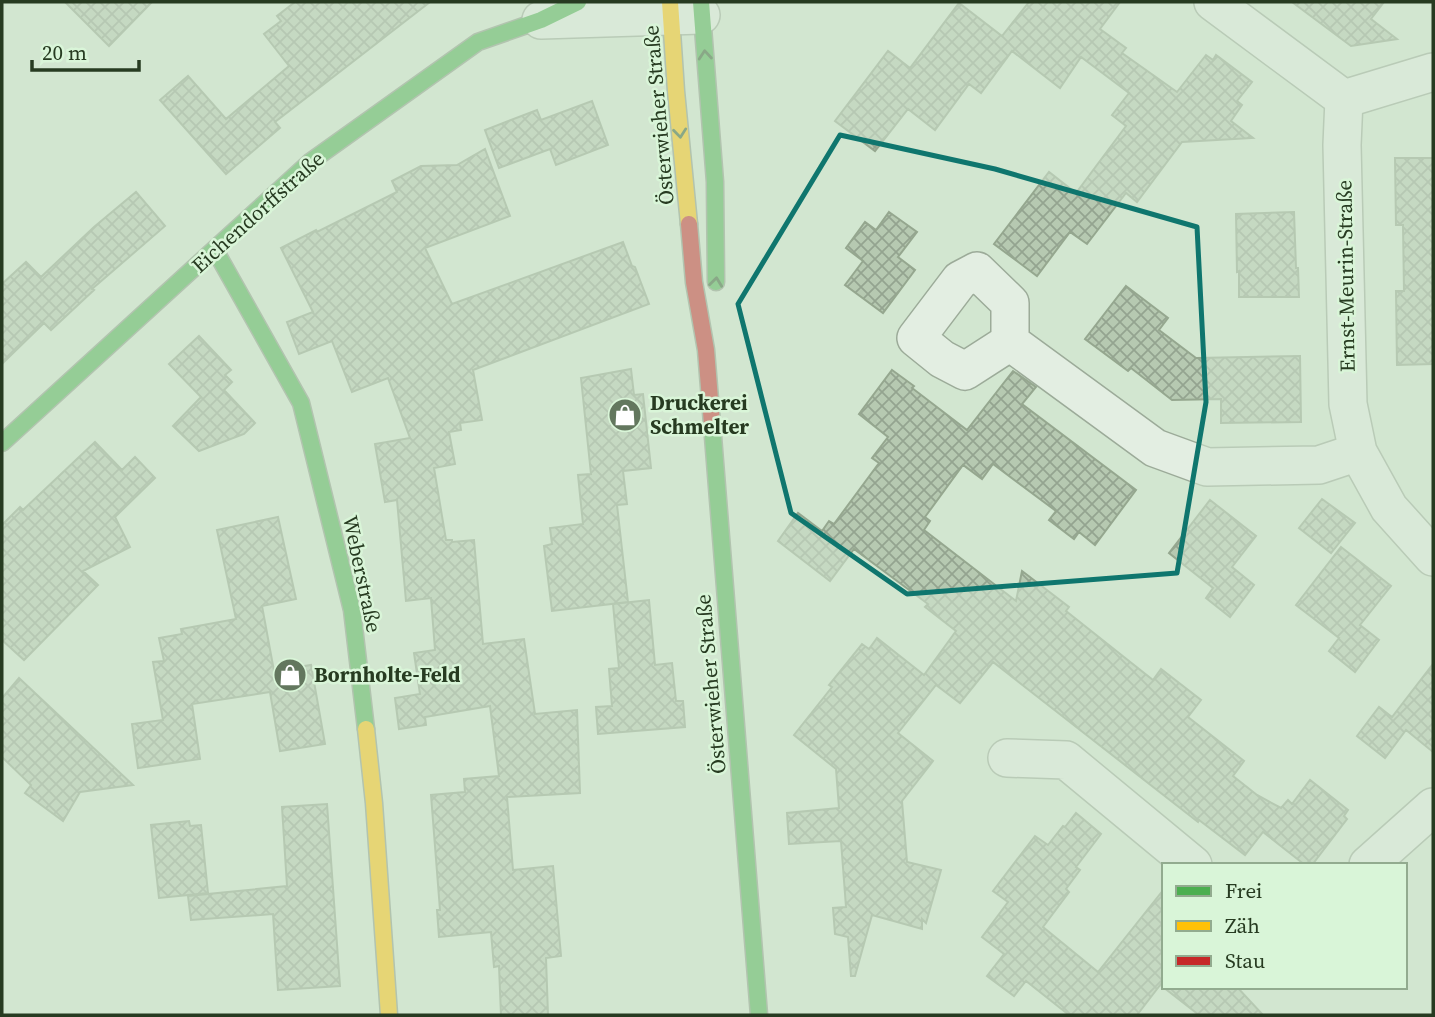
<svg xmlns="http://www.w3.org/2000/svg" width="1435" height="1017" font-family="'Source Serif 4',serif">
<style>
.building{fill:url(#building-cross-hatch);stroke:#95a78f;stroke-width:2}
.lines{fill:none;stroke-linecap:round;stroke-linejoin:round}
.street-casing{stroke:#9cab99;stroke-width:40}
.fast-casing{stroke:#8c9b88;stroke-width:19}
.slow-casing{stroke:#8c9b88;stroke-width:19}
.jam-casing{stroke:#8c9b88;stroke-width:19}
.street{stroke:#e3eee2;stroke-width:37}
.fast{stroke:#4caf50;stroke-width:16}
.slow{stroke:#ffc107;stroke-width:16}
.jam{stroke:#c62828;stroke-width:16}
.oneway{stroke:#325e2f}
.marked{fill:none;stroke:#0f766e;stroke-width:5;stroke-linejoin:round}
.labels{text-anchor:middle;stroke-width:5;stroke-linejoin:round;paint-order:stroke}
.street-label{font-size:21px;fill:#273b21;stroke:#d9f5d8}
.poi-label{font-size:21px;font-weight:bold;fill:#273b21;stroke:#d9f5d8;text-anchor:start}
</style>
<defs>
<pattern id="building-cross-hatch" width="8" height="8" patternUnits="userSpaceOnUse" patternTransform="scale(1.75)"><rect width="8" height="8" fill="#b6c9b1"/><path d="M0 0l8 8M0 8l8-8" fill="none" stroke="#94a490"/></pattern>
</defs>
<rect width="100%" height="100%" fill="#d2e6d0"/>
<path class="building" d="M65,2H152L109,46Z
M295,2H430L275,122L280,128L226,174L160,100L188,76L226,119L289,66L264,34L281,21L277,16Z
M1029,2H1120L1100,29L1126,48L1122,53L1177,92L1206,55L1213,60L1216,55L1252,82L1237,101L1242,105L1231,121L1253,138L1182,142L1137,202L1126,193L1087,244L1070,232L1037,276L994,244L1049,172L1076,193L1126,126L1112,115L1129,93L1081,57L1060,88L1012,51L981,93L969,84L935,130L908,109L875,151L835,121L888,51L910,68L959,3L1002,36Z
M1292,2H1384L1371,19L1397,39L1351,46Z
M592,101L608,145L556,165L550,149L499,168L485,130L537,110L541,120Z
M485,149L510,216L425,248L452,304L623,242L632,266L635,267L649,304L473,370L482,420L460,423L461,430L449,432L455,464L434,468L446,540H452V542L474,540L483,644L524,639L535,714L577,710L580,793L507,797L513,870L553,866L561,956L546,958L548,1015H501L499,966L494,967L491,932L439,937L437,910H440L431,795L465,792L464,779L499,776L490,706L425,717L426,725L399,729L395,698L420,694L414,653L435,650L431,598L406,601L397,500L385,502L375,444L410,438L388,378L352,392L332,341L299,354L287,322L313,312L281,248L316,230L317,232L397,192L392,181L421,166L457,165Z
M1395,158H1433V364L1397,365L1396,291H1404L1403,225H1396Z
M136,192L165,226L92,289L94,290L51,330L44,323L2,364V284L26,262L41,277L94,227Z
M889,212L917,232L898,257L915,270L883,313L845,285L863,261L846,248L865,222L876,230Z
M1294,212L1296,268H1298L1299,297H1239V271L1237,272L1236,214Z
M1126,286L1168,318L1159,330L1196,358L1300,356L1301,422L1221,423V399L1172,400L1131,368L1128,371L1085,339Z
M199,336L231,370L225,375L232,382L224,390L255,423L244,434L199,451L173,426L201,397L169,364Z
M631,369L634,395L643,394L651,468L623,471L627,504L617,505L628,602L552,611L544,546L552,544L550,528L583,524L578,475L591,474L581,378Z
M892,370L914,386L912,388L967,430L1013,371L1036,387L1022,404L1136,490L1095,545L1079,532L1074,539L1049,520L1056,511L993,464L982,479L963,465L925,517L930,521L924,530L1016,601L1022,571L1069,607L1066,611L1153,680L1161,669L1201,700L1188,717L1244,761L1233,776L1257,795L1281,808L1288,800L1292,804L1310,780L1348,810L1344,816L1347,819L1312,865H1305L1263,832L1245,855L1199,820L1198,822L993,662L960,703L936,685L898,733L933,761L902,801L907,862L941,870L926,923L922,919V929L872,915L855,976H851L848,937L835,934L833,908L846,907L841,841L789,844L787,813L839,808L836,769L794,735L832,687L829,685L862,644L869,649L877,638L924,675L956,631L925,607L928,604L854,549L830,581L778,541L798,513L822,531L829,521L834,524L879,463L872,458L888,437L859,414Z
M95,442L122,470L135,457L155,478L115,517L130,547L83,571L98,585L24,660L2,640V525L20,507L23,510Z
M1322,499L1355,523L1331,553L1299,528Z
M1210,500L1256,536L1232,567L1254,585L1230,617L1206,598L1213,588L1169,553Z
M278,517L296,599L262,606L274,671L311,665L325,744L280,751L270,692L192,704L200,759L138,768L132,724L163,720L153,662L164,661L159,638L182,634L181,629L236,619L217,530Z
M1341,547L1391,586L1360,625L1379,640L1355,672L1329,651L1339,638L1296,605Z
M649,600L655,665L672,663L676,701H683L685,727L598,734L596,707L612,706L609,669L619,668L613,604Z
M1433,664V752L1406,730L1385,758L1357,736L1379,707L1392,717Z
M19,678L133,785L80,792L63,821L25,793L31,785L2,757V698Z
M327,804L340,986L278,990L273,914L191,920L188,896L287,886L282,807Z
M1076,813L1101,834L1076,867L1080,870L1066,889L1069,892L1043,927L1098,972L1164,889V980L1137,1015H1069L1026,981L1014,996L987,976L1004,954L982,937L1008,902L993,891L1035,836L1048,845L1063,826L1065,827Z
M189,821L190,826L201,825L208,893L159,898L151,825Z
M1163,987H1237L1263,1015H1199Z"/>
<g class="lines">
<defs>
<path id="street" d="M1213,2L1344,99L1342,145L1348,404L1358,452L1389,508L1433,557
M541,20L701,15
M1344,99L1433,72
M1010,342L965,371L942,359L916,338L960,280L977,271L1010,303V342L1155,448L1207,467L1319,465L1358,452
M1007,758L1066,760L1193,865
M1368,865L1433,807"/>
<path id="fast" d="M701,2L715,182L716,282
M215,250L301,403L352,610L366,729
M712,424L759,1015
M2,443L310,162L478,42L541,20L578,2"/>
<path id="slow" d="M670,2L676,91L689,224
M366,729L374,803L389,1015"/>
<path id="jam" d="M689,224L694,282L706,350L712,424"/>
</defs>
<use href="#street" class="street-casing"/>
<use href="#fast" class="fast-casing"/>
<use href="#slow" class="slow-casing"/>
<use href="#jam" class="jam-casing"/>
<use href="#street" class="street"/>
<use href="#fast" class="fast"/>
<use href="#slow" class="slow"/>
<use href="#jam" class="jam"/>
</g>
<defs><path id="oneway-chevron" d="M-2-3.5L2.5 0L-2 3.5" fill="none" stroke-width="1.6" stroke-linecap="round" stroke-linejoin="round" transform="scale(1.75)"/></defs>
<g class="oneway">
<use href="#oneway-chevron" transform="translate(705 55) rotate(-95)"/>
<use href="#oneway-chevron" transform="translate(680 133) rotate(84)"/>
<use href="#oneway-chevron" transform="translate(716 282) rotate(-83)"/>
</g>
<path d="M0 0H1435V1017H0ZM840,135L995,169L1197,227L1206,402L1177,573L907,594L791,513L738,304Z" fill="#d2e6d0" fill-opacity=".55" fill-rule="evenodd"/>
<path class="marked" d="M840,135L995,169L1197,227L1206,402L1177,573L907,594L791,513L738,304Z"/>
<defs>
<symbol id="shop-disc" viewBox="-11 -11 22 22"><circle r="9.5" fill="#63775e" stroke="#d9f5d8"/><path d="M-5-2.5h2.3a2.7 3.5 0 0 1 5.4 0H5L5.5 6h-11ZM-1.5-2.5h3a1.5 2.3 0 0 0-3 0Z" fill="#fff"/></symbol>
</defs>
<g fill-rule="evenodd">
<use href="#shop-disc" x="606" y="396" width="38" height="38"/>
<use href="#shop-disc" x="271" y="656" width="38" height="38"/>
</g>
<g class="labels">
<g class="street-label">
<text transform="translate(659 115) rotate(-95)" y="7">Österwieher Straße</text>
<text transform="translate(258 212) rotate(-42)" y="7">Eichendorffstraße</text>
<text transform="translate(1346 276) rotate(-91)" y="7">Ernst-Meurin-Straße</text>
<text transform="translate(362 574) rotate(78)" y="7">Weberstraße</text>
<text transform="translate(711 684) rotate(-95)" y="7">Österwieher Straße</text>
</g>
<g class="poi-label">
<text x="650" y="410">Druckerei<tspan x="650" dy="24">Schmelter</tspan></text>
<text x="314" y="682">Bornholte-Feld</text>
</g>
</g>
<rect width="1435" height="1017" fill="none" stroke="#273b21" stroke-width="7"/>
<rect x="1162" y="863" width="245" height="126" fill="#d9f5d8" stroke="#92ab8f" stroke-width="2"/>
<rect x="1176" y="886" width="35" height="10" fill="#4caf50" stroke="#92ab8f" stroke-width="2"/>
<text x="1225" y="898" font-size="21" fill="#273b21">Frei</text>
<rect x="1176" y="921" width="35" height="10" fill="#ffc107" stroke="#92ab8f" stroke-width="2"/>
<text x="1225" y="933" font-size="21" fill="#273b21">Zäh</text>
<rect x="1176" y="956" width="35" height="10" fill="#c62828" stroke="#92ab8f" stroke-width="2"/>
<text x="1225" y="968" font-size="21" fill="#273b21">Stau</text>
<path d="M32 60v10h107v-10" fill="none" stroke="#273b21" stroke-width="3.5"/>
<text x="42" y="60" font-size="21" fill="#273b21" stroke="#d9f5d8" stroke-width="5" paint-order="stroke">20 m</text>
</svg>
